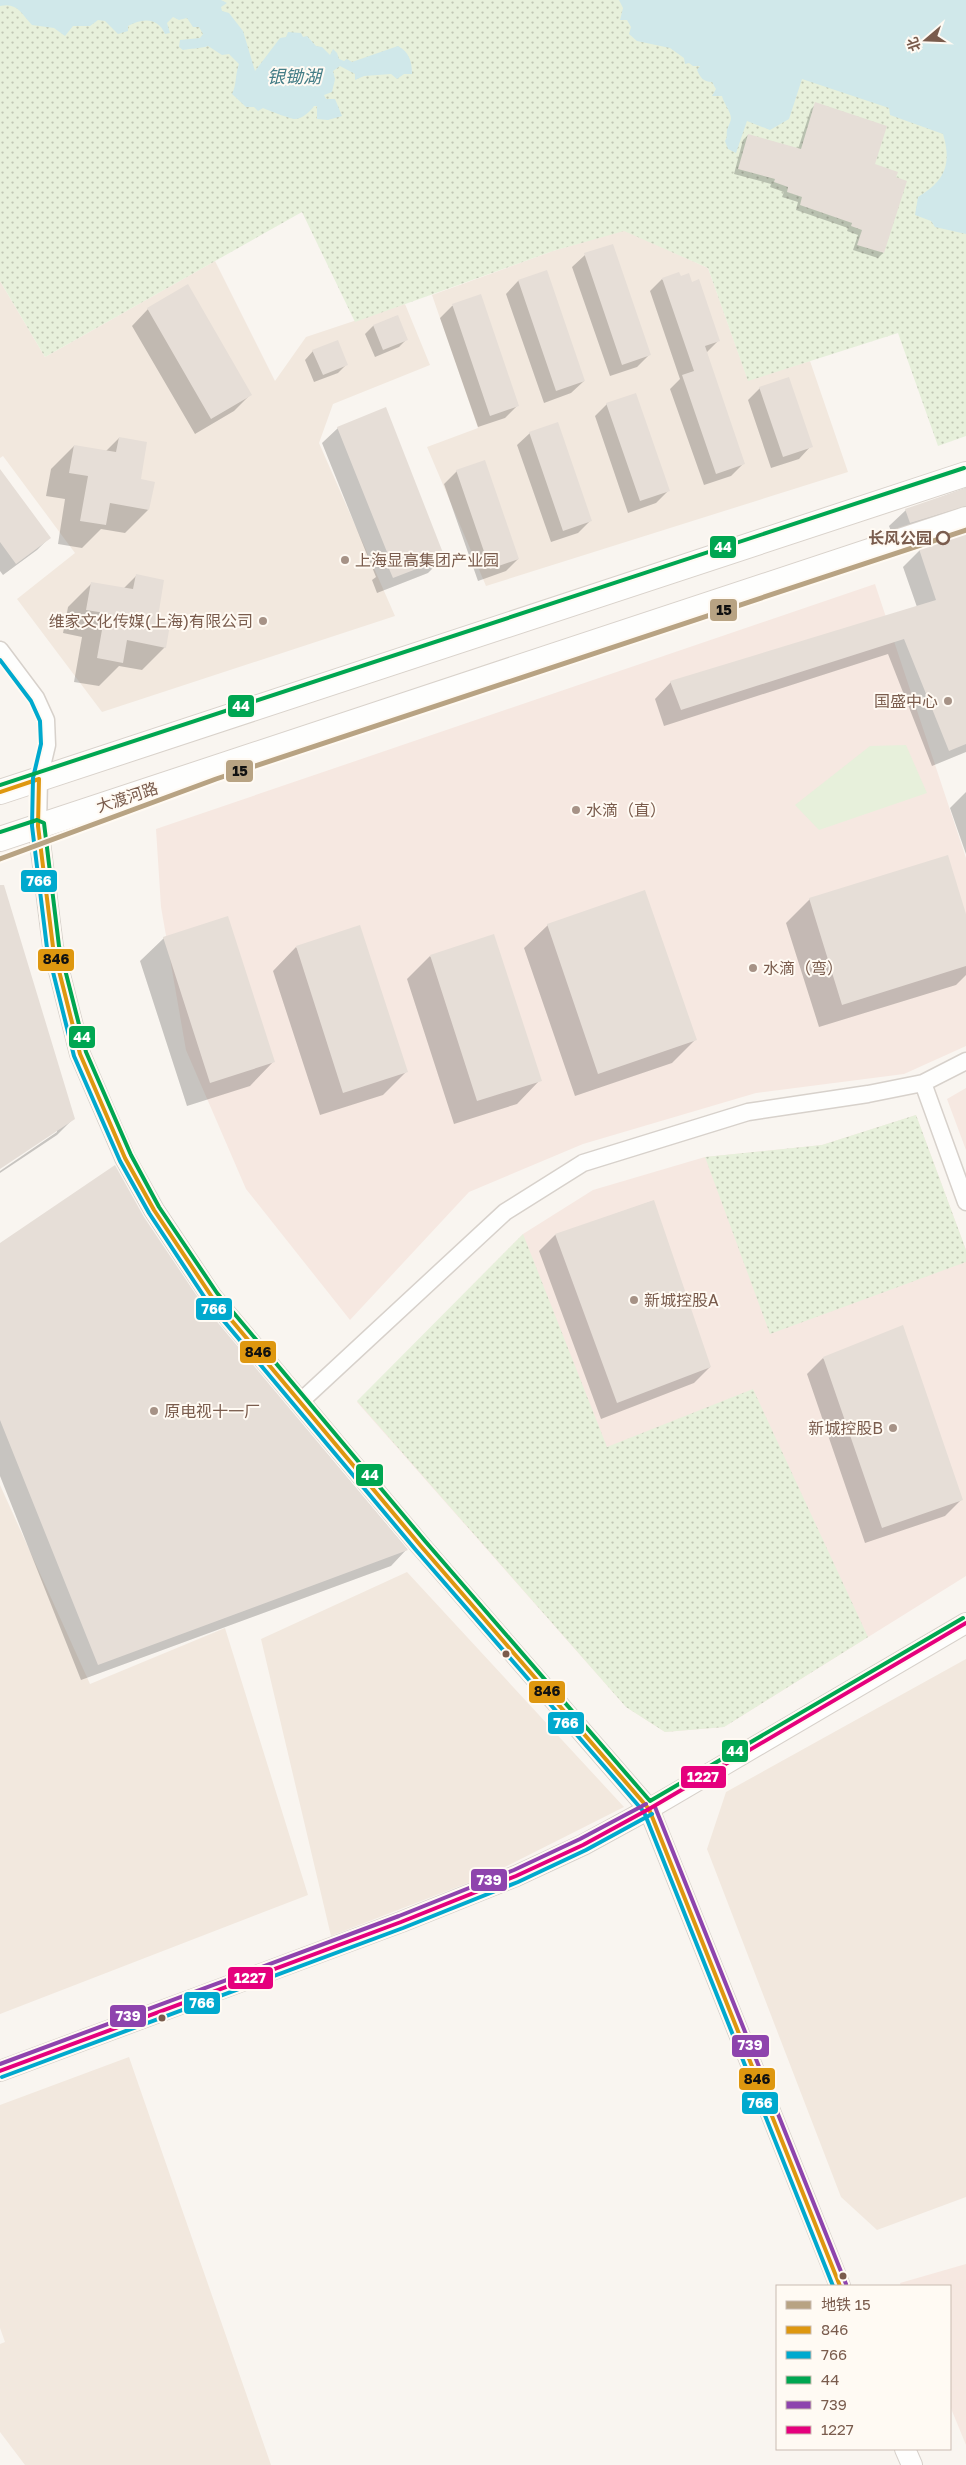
<svg xmlns="http://www.w3.org/2000/svg" width="966" height="2465" font-family="'Golos Text','Noto Sans SC',sans-serif">
<style>
.residential{fill:#f2e8de}
.commercial{fill:#f6e8e1}
.grass{fill:#e7f0db}
.park{fill:url(#park-dots)}
.water{fill:#d0e8ea}
.shadow{fill:#0003}
.building{fill:#e6ded7}
.lines{fill:none;stroke-linecap:round;stroke-linejoin:round}
.minor-casing{stroke:#d7d1cb;stroke-width:19}
.tertiary-casing{stroke:#d7d1cb;stroke-width:22}
.secondary-casing{stroke:#d9d2cb;stroke-width:26}
.minor{stroke:#fefefd;stroke-width:16}
.tertiary{stroke:#fefefd;stroke-width:20}
.secondary{stroke:#fefefd;stroke-width:24}
.bus-1-casing{stroke:#fffaf3;stroke-width:8}
.bus-2-casing{stroke:#fffaf3;stroke-width:8}
.bus-3-casing{stroke:#fffaf3;stroke-width:8}
.bus-4-casing{stroke:#fffaf3;stroke-width:8}
.bus-5-casing{stroke:#fffaf3;stroke-width:8}
.bus-1{stroke:#de970f;stroke-width:4}
.bus-2{stroke:#00a9ce;stroke-width:4}
.bus-3{stroke:#00a651;stroke-width:4}
.bus-4{stroke:#8e44ad;stroke-width:4}
.bus-5{stroke:#e5007d;stroke-width:4}
.metro-1-casing{stroke:#fffaf3;stroke-width:9}
.metro-1{stroke:#b8a383;stroke-width:5}
.stop-dot{fill:#fffaf3;stroke:#7a5c4d;stroke-width:2.5}
.poi-dot{fill:#a69286;stroke:#fffaf3;stroke-width:2}
.bus-dot{fill:#7a5c4d;stroke:#fffaf3;stroke-width:2}
.labels{text-anchor:middle;stroke-width:4;stroke-linejoin:round;paint-order:stroke}
.stop-label{font-size:16px;font-weight:bold;fill:#7a5c4d;stroke:#fffaf3;text-anchor:end}
.poi-label{font-size:16px;fill:#7a5c4d;stroke:#fffaf3;text-anchor:start}
.street-label{font-size:16px;fill:#7a5c4d;stroke:#fffaf3}
.water-label{font-size:18px;font-style:italic;fill:#437c86;stroke:#fffaf3}
.line-badge{stroke:#fffaf3;stroke-width:2}
.badge-label{font-size:14px;text-anchor:middle;font-weight:bold;fill:#fff}
.pale-badge-label{font-size:14px;text-anchor:middle;font-weight:bold;fill:#111}
</style>
<defs>
<pattern id="park-dots" width="8" height="8" patternUnits="userSpaceOnUse" patternTransform="scale(1.25)"><rect width="8" height="8" fill="#e7f0db"/><path d="M2 2h.1M6 6h.1" fill="none" stroke="#c0c6b4" stroke-width="1.8" stroke-linecap="round"/></pattern>
</defs>
<rect width="100%" height="100%" fill="#f9f5f0"/>
<path class="residential" d="M624,230L708,268L748,380L810,361L848,472L486,586L427,447L478,428L432,295L553,251Z
M215,261L275,381L306,337L405,304L430,365L333,404L319,443L395,616L102,712L17,599L75,553L3,456L0,458V281L45,357Z
M0,1485L90,1684L225,1628L308,1895L0,2014Z
M407,1572L624,1807L491,1874L331,1936L261,1639Z
M966,1659V2197L877,2230L841,2197L707,1849L726,1792Z
M129,2057L139,2086L271,2465H25L0,2432V2344L5,2342L0,2328V2105Z"/>
<path class="commercial" d="M875,584L966,858V1046L904,1074L756,1093L583,1144L469,1192L350,1320L246,1189L186,1050L161,907L156,829Z
M966,1088V1150L947,1099Z
M916,1115L966,1250V1576L724,1727L665,1732L626,1707L357,1402L523,1234L593,1190L705,1157L822,1145Z
M966,2264V2445L950,2406V2286H901L900,2283Z"/>
<path class="grass" d="M906,745L927,793L819,830L795,805L870,746Z"/>
<path class="park" d="M0,0H966V436L938,446L898,333L748,381L708,268L624,231L553,251L355,322L302,212L45,357L0,281Z
M916,1115L966,1250V1262L770,1334L705,1157L822,1145Z
M523,1234L607,1447L753,1389L868,1637L724,1727L665,1732L626,1707L357,1401Z"/>
<path class="water" d="M0,0H221L227,3L221,7L222,11L229,13L243,31L255,71L280,38L286,37L288,32L301,33L303,37L307,36L316,46L322,47L330,55L333,49L337,53L339,59L344,61L347,59L352,62L398,46C409,52 412,61 412,74H404L397,79L391,74L364,76L355,80V74L340,66L333,71L335,79L332,92L324,95L326,99H335L342,116L328,120L317,119V106H314C311,111 301,120 294,119C291,119 267,110 263,108L258,111L254,107H246L232,94C237,84 235,74 239,64L229,54L222,55L208,46C199,49 192,48 183,50L179,47L180,40L200,38L203,34L199,27H193L187,18L179,20L173,17L167,23L170,33L165,34C158,17 142,18 128,26V31L118,34L105,21L98,20L90,26H73L65,36L54,28L32,25C21,13 17,2 0,6Z
M619,0H966V234L935,227L931,221L915,215L918,197C945,181 952,164 943,134L890,115L889,108L802,79L789,119L770,130L747,121L736,153L728,149L725,141C728,136 726,135 727,130C728,126 731,122 731,118C730,110 724,104 722,96H712L716,89L712,82C703,82 700,77 697,70L700,66H693L689,63L685,64L684,58L670,48L637,41L629,34L631,27L627,20H620L623,8Z"/>
<path class="shadow" d="M816,104L873,164L883,253L878,258L853,250L858,235L847,231L848,228L796,210L798,202L782,197L784,192L770,187L771,184L734,174L743,140L748,135L798,149L811,109Z
M585,255L650,354L637,367L610,376L572,267Z
M546,272L584,381L571,393L544,403L506,294L518,281Z
M662,279L718,341L706,353L744,463L731,476L704,485L670,389L680,379L650,291Z
M480,296L518,405L505,418L478,427L440,318L452,306Z
M148,309L250,395L234,411L195,434L132,326Z
M397,316L407,339L399,347L375,357L365,334L373,326Z
M313,351L346,365L338,373L314,382L305,360Z
M760,388L811,446L799,459L771,468L748,400Z
M607,404L668,491L656,503L628,513L595,416Z
M338,428L444,557L428,573L377,593L372,580L376,577L322,443Z
M530,433L591,520L578,533L551,542L517,445Z
M119,438L139,480L148,510L125,533L101,529L82,548L58,544L65,499L46,496L51,469L74,446L106,451Z
M457,471L518,559L506,571L478,581L444,484Z
M0,480L49,538L37,550L3,575L0,571Z
M966,488V752L932,766L888,654L664,726L655,699L671,682L917,607L903,567L920,550L963,536V531L894,539L889,526L906,510Z
M136,576L156,618L165,647L142,670L119,666L99,686L74,682L82,637L63,633L68,607L91,584L123,589Z
M966,792V854L950,808Z
M0,895L73,1119L57,1135L0,1173V1171L57,1132V1129L0,1168Z
M810,899L966,918V975L956,985L819,1027L786,923Z
M548,925L695,1040L672,1063L575,1096L524,948Z
M164,938L273,1062L250,1086L187,1106L140,961Z
M296,947L406,1072L383,1095L320,1115L273,971Z
M430,956L540,1080L517,1104L454,1124L407,979Z
M653,1201L710,1367L694,1383L601,1419L539,1251L555,1235Z
M143,1217L202,1305L407,1549L391,1566L81,1680L0,1476V1244Z
M823,1358L962,1499L945,1516L865,1543L807,1374Z"/>
<path class="building" d="M815,102L887,126L875,164L898,172L896,177L907,181L884,253L857,245L862,230L851,226L852,223L800,205L802,197L787,192L788,187L774,182L775,179L738,169L748,134L801,149Z
M613,244L651,355L622,365L584,253Z
M547,270L585,381L556,391L518,280Z
M679,272L681,276L689,273L692,282L699,279L720,341L705,346L745,464L716,474L682,375L694,371L662,278Z
M188,284L252,395L211,419L147,308Z
M481,294L519,406L490,416L452,304Z
M398,315L408,340L383,350L373,325Z
M338,340L348,365L323,375L312,350Z
M789,377L813,447L783,457L759,387Z
M636,393L670,491L640,501L606,403Z
M386,407L445,558L393,578L387,564L391,562L337,427Z
M558,422L592,521L563,531L529,432Z
M119,437L147,442L141,479L155,482L149,510L110,503L106,525L80,521L88,476L69,473L74,445L116,452Z
M485,460L519,559L490,569L456,470Z
M0,469L51,538L16,564L0,542Z
M966,488V506L910,523L905,509Z
M966,533V744L949,751L904,639L681,710L670,681L936,600L919,549Z
M136,574L164,580L158,617L171,619L166,648L127,640L123,663L97,658L105,613L86,610L91,582L133,589Z
M948,855L966,914V966L842,1005L809,898Z
M0,885H4L75,1119L0,1169Z
M645,890L697,1040L598,1074L547,924Z
M228,916L275,1062L210,1083L163,937Z
M360,925L408,1072L343,1093L296,946Z
M494,934L542,1081L477,1101L430,955Z
M115,1165L144,1217L203,1305L408,1550L98,1665L0,1420V1243Z
M654,1200L711,1367L617,1403L555,1234Z
M903,1325L963,1500L882,1528L823,1357Z"/>
<g class="lines">
<defs>
<path id="minor" d="M0,650L36,698L46,720L47,745L39,779L38,826
M923,1083L966,1202
M300,1402L505,1212L583,1163L748,1112L868,1094L923,1083L966,1061"/>
<path id="tertiary" d="M38,826L53,947L80,1054L125,1158L154,1210L212,1297L420,1545L649,1809L840,2286
M0,2071L401,1922L516,1876L583,1845L649,1809L966,1623
M905,2449L912,2465"/>
<path id="secondary" d="M0,792L966,474
M0,839L966,519"/>
</defs>
<use href="#minor" class="minor-casing"/>
<use href="#tertiary" class="tertiary-casing"/>
<use href="#secondary" class="secondary-casing"/>
<use href="#minor" class="minor"/>
<use href="#tertiary" class="tertiary"/>
<use href="#secondary" class="secondary"/>
<defs>
<path id="bus-1" d="M0,792L39,779L38,826L53,947L80,1054L125,1158L154,1210L212,1297L420,1545L649,1809L840,2286"/>
<path id="bus-2" d="M0,660L31,701L40,721L41,744L33,778L32,826L47,948L74,1056L120,1161L149,1213L207,1301L415,1549L644,1812L833,2286
M2,2077L403,1928L518,1882L586,1850L652,1814"/>
<path id="bus-3" d="M0,785L964,468
M0,832L37,820L44,823L59,946L86,1052L131,1155L159,1207L217,1293L425,1541L650,1801L963,1618"/>
<path id="bus-4" d="M655,1807L846,2284
M0,2064L399,1916L514,1870L580,1839L646,1804"/>
<path id="bus-5" d="M0,2071L401,1922L516,1876L583,1845L649,1809L966,1623"/>
</defs>
<use href="#bus-1" class="bus-1-casing"/>
<use href="#bus-2" class="bus-2-casing"/>
<use href="#bus-3" class="bus-3-casing"/>
<use href="#bus-4" class="bus-4-casing"/>
<use href="#bus-5" class="bus-5-casing"/>
<use href="#bus-1" class="bus-1"/>
<use href="#bus-2" class="bus-2"/>
<use href="#bus-3" class="bus-3"/>
<use href="#bus-4" class="bus-4"/>
<use href="#bus-5" class="bus-5"/>
<defs>
<path id="metro-1" d="M0,859L216,779L966,530"/>
</defs>
<use href="#metro-1" class="metro-1-casing"/>
<use href="#metro-1" class="metro-1"/>
</g>
<circle class="stop-dot" cx="943" cy="538" r="6"/>
<g class="poi-dot">
<circle cx="345" cy="560" r="5"/>
<circle cx="263" cy="621" r="5"/>
<circle cx="948" cy="701" r="5"/>
<circle cx="576" cy="810" r="5"/>
<circle cx="753" cy="968" r="5"/>
<circle cx="634" cy="1300" r="5"/>
<circle cx="154" cy="1411" r="5"/>
<circle cx="893" cy="1428" r="5"/>
</g>
<g class="bus-dot">
<circle cx="506" cy="1654" r="4.5"/>
<circle cx="162" cy="2018" r="4.5"/>
<circle cx="843" cy="2276" r="4.5"/>
</g>
<g class="labels">
<g class="stop-label">
<text x="932" y="544">长风公园</text>
</g>
<g class="poi-label">
<text x="355" y="566">上海显高集团产业园</text>
<text x="253" y="627" text-anchor="end">维家文化传媒(上海)有限公司</text>
<text x="938" y="707" text-anchor="end">国盛中心</text>
<text x="586" y="816">水滴（直）</text>
<text x="763" y="974">水滴（弯）</text>
<text x="644" y="1306">新城控股A</text>
<text x="164" y="1417">原电视十一厂</text>
<text x="883" y="1434" text-anchor="end">新城控股B</text>
</g>
<g class="street-label">
<text transform="translate(127 797) rotate(-18)" y="6">大渡河路</text>
</g>
<g class="water-label">
<text x="294" y="83">银锄湖</text>
</g>
</g>
<g class="line-badge">
<rect x="709" y="535" width="28" height="24" rx="5" fill="#00a651"/>
<rect x="709" y="598" width="29" height="24" rx="5" fill="#b8a383"/>
<rect x="227" y="694" width="28" height="24" rx="5" fill="#00a651"/>
<rect x="225" y="759" width="29" height="24" rx="5" fill="#b8a383"/>
<rect x="20" y="869" width="38" height="24" rx="5" fill="#00a9ce"/>
<rect x="37" y="948" width="38" height="24" rx="5" fill="#de970f"/>
<rect x="68" y="1025" width="28" height="24" rx="5" fill="#00a651"/>
<rect x="195" y="1297" width="38" height="24" rx="5" fill="#00a9ce"/>
<rect x="239" y="1340" width="38" height="24" rx="5" fill="#de970f"/>
<rect x="355" y="1463" width="29" height="24" rx="5" fill="#00a651"/>
<rect x="528" y="1680" width="38" height="24" rx="5" fill="#de970f"/>
<rect x="547" y="1711" width="38" height="24" rx="5" fill="#00a9ce"/>
<rect x="721" y="1739" width="28" height="24" rx="5" fill="#00a651"/>
<rect x="680" y="1765" width="47" height="24" rx="5" fill="#e5007d"/>
<rect x="470" y="1868" width="38" height="24" rx="5" fill="#8e44ad"/>
<rect x="227" y="1966" width="47" height="24" rx="5" fill="#e5007d"/>
<rect x="183" y="1991" width="38" height="24" rx="5" fill="#00a9ce"/>
<rect x="109" y="2004" width="38" height="24" rx="5" fill="#8e44ad"/>
<rect x="731" y="2034" width="39" height="24" rx="5" fill="#8e44ad"/>
<rect x="738" y="2067" width="38" height="24" rx="5" fill="#de970f"/>
<rect x="741" y="2091" width="38" height="24" rx="5" fill="#00a9ce"/>
</g>
<g class="badge-label">
<text x="723" y="552">44</text>
<text x="241" y="711">44</text>
<text x="39" y="886">766</text>
<text x="82" y="1042">44</text>
<text x="214" y="1314">766</text>
<text x="370" y="1480">44</text>
<text x="566" y="1728">766</text>
<text x="735" y="1756">44</text>
<text x="703" y="1782">1227</text>
<text x="489" y="1885">739</text>
<text x="250" y="1983">1227</text>
<text x="202" y="2008">766</text>
<text x="128" y="2021">739</text>
<text x="750" y="2050">739</text>
<text x="760" y="2108">766</text>
</g>
<g class="pale-badge-label">
<text x="724" y="615">15</text>
<text x="240" y="776">15</text>
<text x="56" y="964">846</text>
<text x="258" y="1357">846</text>
<text x="547" y="1696">846</text>
<text x="757" y="2084">846</text>
</g>
<rect x="776" y="2285" width="175" height="165" fill="#fffaf3" stroke="#cabbb1"/>
<rect x="786" y="2301" width="25" height="8" fill="#b8a383" stroke="#cabbb1"/>
<text x="821" y="2310" font-size="15" fill="#7a5c4d">地铁 15</text>
<rect x="786" y="2326" width="25" height="8" fill="#de970f" stroke="#cabbb1"/>
<text x="821" y="2335" font-size="15" fill="#7a5c4d">846</text>
<rect x="786" y="2351" width="25" height="8" fill="#00a9ce" stroke="#cabbb1"/>
<text x="821" y="2360" font-size="15" fill="#7a5c4d">766</text>
<rect x="786" y="2376" width="25" height="8" fill="#00a651" stroke="#cabbb1"/>
<text x="821" y="2385" font-size="15" fill="#7a5c4d">44</text>
<rect x="786" y="2401" width="25" height="8" fill="#8e44ad" stroke="#cabbb1"/>
<text x="821" y="2410" font-size="15" fill="#7a5c4d">739</text>
<rect x="786" y="2426" width="25" height="8" fill="#e5007d" stroke="#cabbb1"/>
<text x="821" y="2435" font-size="15" fill="#7a5c4d">1227</text>
<g transform="translate(926 40) rotate(251)" stroke="#fffaf3" stroke-width="4" paint-order="stroke">
<path d="M0-4L9 19L0 12L-9 19Z" fill="#7a5c4d"/>
<text y="-8" font-size="14" font-weight="bold" text-anchor="middle" fill="#7a5c4d">北</text>
</g>
</svg>
